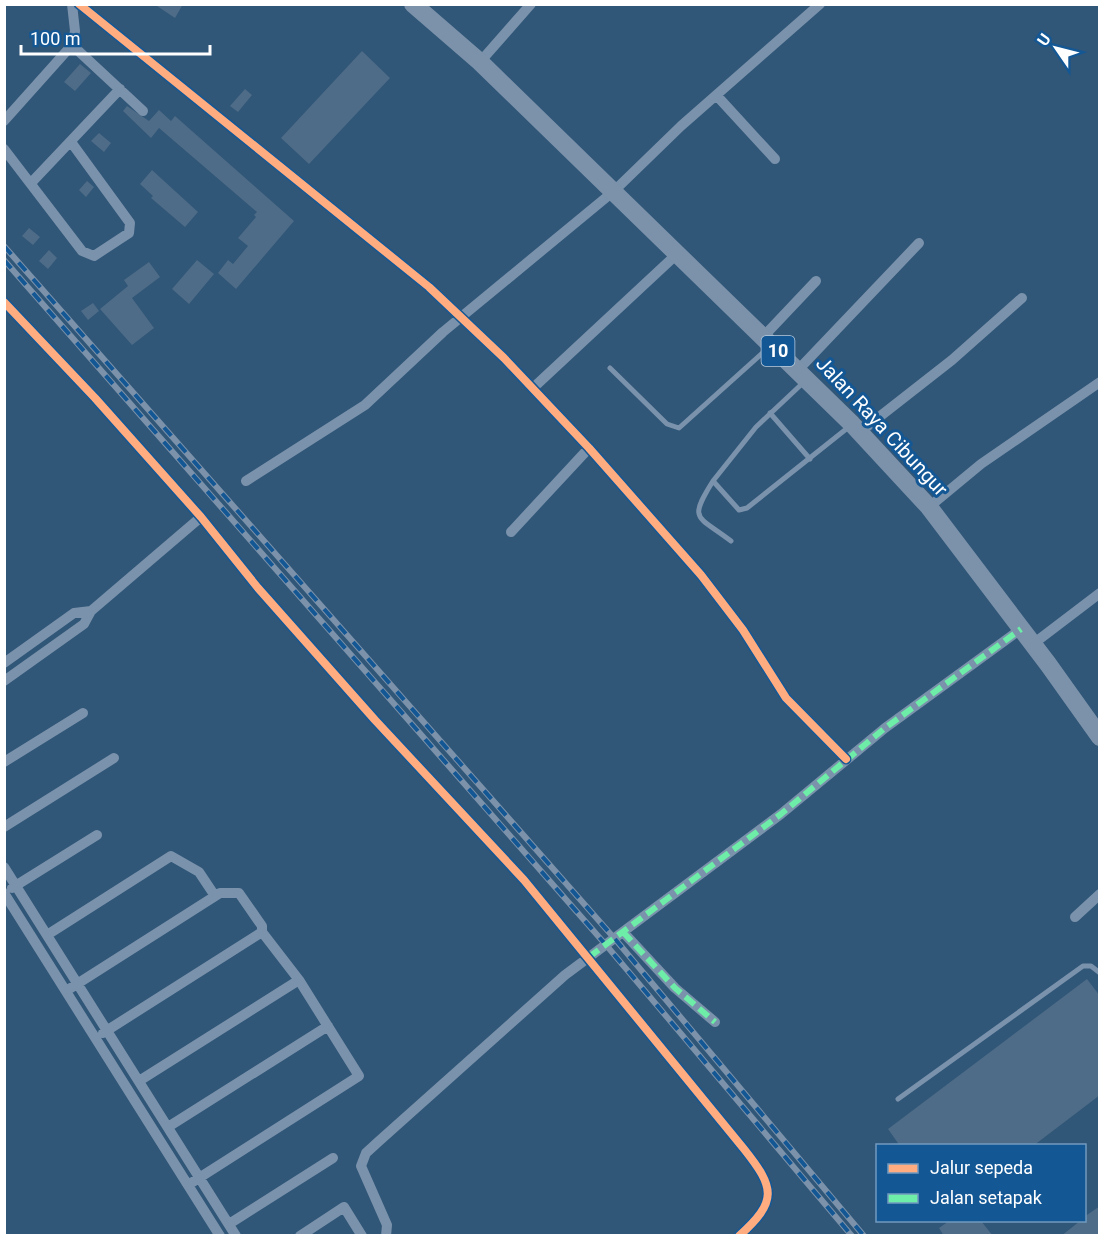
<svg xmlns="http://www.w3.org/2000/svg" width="1104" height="1240" font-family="Roboto,sans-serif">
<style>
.building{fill:#4e6c87}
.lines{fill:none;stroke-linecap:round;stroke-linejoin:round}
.lane{stroke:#7a92ab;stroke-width:5}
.street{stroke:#7a92ab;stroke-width:10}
.highway{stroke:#7b92aa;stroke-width:18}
.rail-casing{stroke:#7b92aa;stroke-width:6}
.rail{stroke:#135795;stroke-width:4;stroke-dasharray:11;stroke-linecap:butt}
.quiet{stroke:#6deda7;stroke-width:6;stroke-dasharray:12 6;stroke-linecap:butt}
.cycleway-casing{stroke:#135795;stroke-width:11}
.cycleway{stroke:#ffac80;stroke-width:8}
.labels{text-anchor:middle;stroke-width:6;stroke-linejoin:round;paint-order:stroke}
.shield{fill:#135795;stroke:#b8cddf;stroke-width:1.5}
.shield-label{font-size:18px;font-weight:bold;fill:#fff}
.street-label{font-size:20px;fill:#fff;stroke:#135795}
</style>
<rect width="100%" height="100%" fill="#305678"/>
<path class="building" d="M154,4H183L175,18Z
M362,51L390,78L309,164L281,138Z
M80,64L91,73L75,91L64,82Z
M245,89L252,95L238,112L230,106Z
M127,106L149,121L159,110L171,121L175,116L294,221L236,289L218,273L228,260L233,264L248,246L238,238L256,217L254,215L257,212L159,128L151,138L123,111Z
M99,133L111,143L104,152L91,141Z
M152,170L198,212L185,227L151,198L153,196L140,184Z
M87,181L94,187L86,197L79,190Z
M29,228L40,237L33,245L22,236Z
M49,250L57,258L48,269L39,261Z
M197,260L214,274L189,304L172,289Z
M149,262L160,277L132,298L154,328L132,345L100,309L128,286L124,280Z
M93,303L99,311L88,320L81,311Z
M1087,979L1100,996V1095L1033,1146H900L888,1129Z
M1100,1206V1236H1061L1080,1221H1084V1217Z
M949,1221H981L993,1236H944L939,1228Z"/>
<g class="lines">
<path class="lane" d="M610,368L667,424L679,428L768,348
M805,381L756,427L713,481L739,510L747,508L850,426
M770,413L810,459
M713,481C688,521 697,515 731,541
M898,1099L1083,966H1091L1100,973"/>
<path class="street" d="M79,4L429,287L504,358L589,448L701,575L743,630L786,698L846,759
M72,45L143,111
M480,62L531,4
M718,97L775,159
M4,121L72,45L75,31L72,4
M4,149L82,251L94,256L129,233L130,223L71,142
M31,183L120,89
M4,302L95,398L201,517L258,588L375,720L524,880L744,1149C775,1188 778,1201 739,1236
M763,337L816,281
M799,369L919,243
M533,388L678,253
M860,432L952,360L1022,298
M246,481L365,405L443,332L614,191L681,126L820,4
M929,507L981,464L1100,382
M511,532L589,448
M1033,644L1100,593
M4,663L74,613L91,611
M4,681L84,624L91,611L201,517
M4,762L83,713
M4,827L114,758
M4,867L236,1236
M12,888L97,835
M4,893L220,1236
M1075,917L1100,894
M623,932L675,988L715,1022
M47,935L171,856L199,872L215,896
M66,991L220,893H239L262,926V932L299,980L359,1076L188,1185
M103,1033L262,932
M139,1081L299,980
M168,1127L328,1026
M229,1224L333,1158
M300,1236L344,1207L362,1236
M386,1236L387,1225L361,1166L366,1153L378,1142L565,975L781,814L885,728L1021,629"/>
<path class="highway" d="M413,4L480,62L852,424L929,507L1048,664L1100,737"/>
<defs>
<path id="rail" d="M4,246L615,939L864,1236
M4,260L606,945L852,1236"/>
</defs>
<use href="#rail" class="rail-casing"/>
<use href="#rail" class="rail"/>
<path class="quiet" d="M623,932L675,988L715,1022
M589,957L781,814L885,728L1021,629"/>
<defs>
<path id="cycleway" d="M79,4L429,287L504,358L589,448L701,575L743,630L786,698L846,759
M4,302L95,398L201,517L258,588L375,720L524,880L744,1149C775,1188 778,1201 739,1236"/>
</defs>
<use href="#cycleway" class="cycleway-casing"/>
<use href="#cycleway" class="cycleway"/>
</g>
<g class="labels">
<rect class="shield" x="761.5" y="336" width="33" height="30" rx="4.5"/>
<g class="shield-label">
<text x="778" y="357">10</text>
</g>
<g class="street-label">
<text transform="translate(882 426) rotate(47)" y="7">Jalan Raya Cibungur</text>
</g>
</g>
<rect width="1104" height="1240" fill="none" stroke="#ffffff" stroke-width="12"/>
<rect x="876" y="1144" width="210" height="78" fill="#135795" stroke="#719abf" stroke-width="1.5"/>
<rect x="888" y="1164" width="30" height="9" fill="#ffac80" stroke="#719abf" stroke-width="1.5"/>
<text x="930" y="1174" font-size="18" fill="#ffffff">Jalur sepeda</text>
<rect x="888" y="1194" width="30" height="9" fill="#6deda7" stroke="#719abf" stroke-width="1.5"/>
<text x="930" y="1204" font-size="18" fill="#ffffff">Jalan setapak</text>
<g transform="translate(1056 48) rotate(305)" stroke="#135795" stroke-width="4.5" paint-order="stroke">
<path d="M0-4.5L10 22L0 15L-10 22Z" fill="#ffffff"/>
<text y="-9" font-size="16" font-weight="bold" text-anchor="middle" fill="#ffffff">U</text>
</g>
<path d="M21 45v9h189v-9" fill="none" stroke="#ffffff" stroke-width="3"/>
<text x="30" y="45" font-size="18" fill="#ffffff" stroke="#135795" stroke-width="4.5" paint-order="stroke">100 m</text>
</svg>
